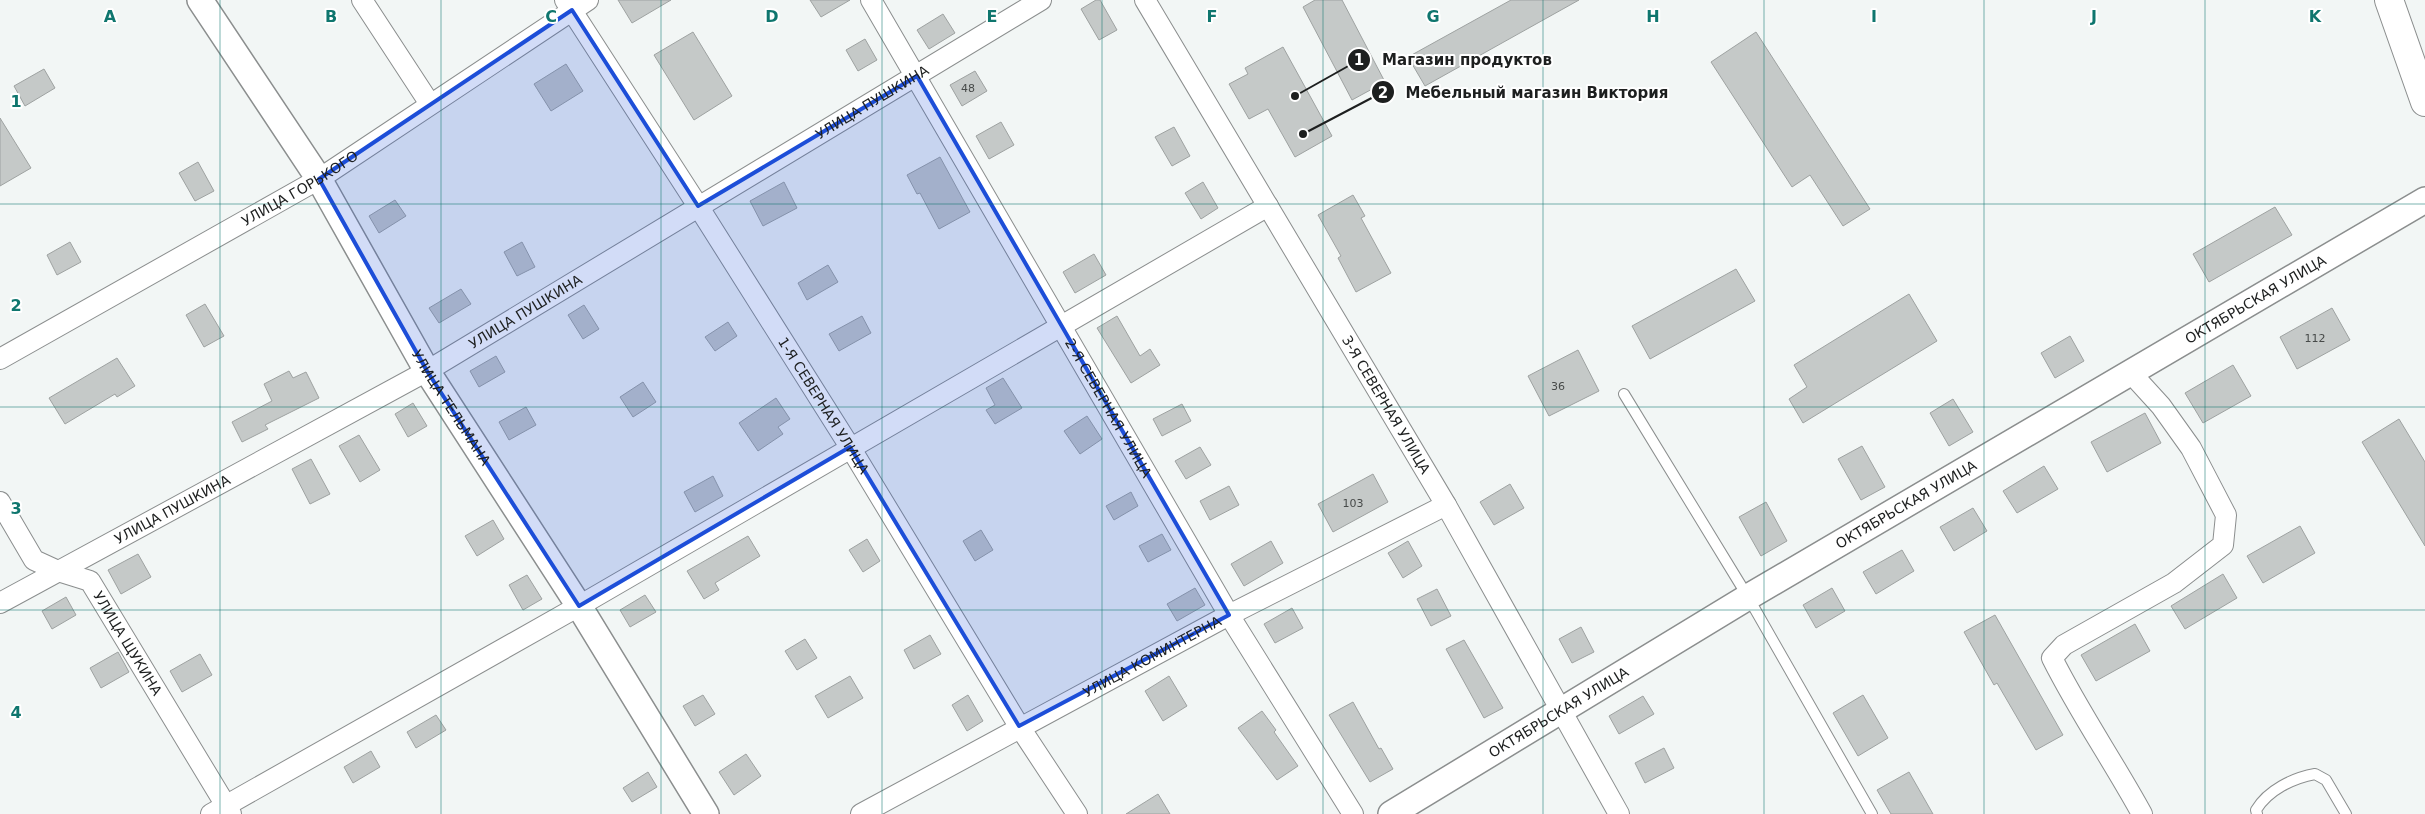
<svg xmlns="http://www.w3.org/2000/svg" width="2425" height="814" font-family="'DejaVu Sans',sans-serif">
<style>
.building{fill:#c5c9c8;stroke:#9ea2a1}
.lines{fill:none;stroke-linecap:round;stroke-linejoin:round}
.service-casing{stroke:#8b8e8e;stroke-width:12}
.minor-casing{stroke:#8b8e8e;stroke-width:22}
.tertiary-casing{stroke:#8b8e8e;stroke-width:28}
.secondary-casing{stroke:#8b8e8e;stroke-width:30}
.service{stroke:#fff;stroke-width:10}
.minor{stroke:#fff;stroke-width:20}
.tertiary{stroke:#fff;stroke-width:25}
.secondary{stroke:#fff;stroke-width:28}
.marked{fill:#1d4ed8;fill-opacity:0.2;stroke:#1d4ed8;stroke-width:4;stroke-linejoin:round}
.grid{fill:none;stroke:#0f766e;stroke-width:1;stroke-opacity:0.55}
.labels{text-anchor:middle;stroke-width:4;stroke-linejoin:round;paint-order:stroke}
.number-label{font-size:11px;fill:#474a49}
.street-label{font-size:14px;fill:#1d1f1f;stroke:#fff}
.grid-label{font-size:16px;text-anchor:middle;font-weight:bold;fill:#0f766e;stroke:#fff;stroke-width:4;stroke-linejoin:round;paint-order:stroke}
.leader{fill:none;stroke:#1d1f1f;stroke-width:2}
.callout-dot{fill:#1d1f1f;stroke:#fff;stroke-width:2}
.mark-label{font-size:15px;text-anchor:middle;font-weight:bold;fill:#fff}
.callout-label{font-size:15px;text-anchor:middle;font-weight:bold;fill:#1d1f1f;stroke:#fff;stroke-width:4;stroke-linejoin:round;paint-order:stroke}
</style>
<rect width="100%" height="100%" fill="#f2f6f5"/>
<path class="building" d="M618,0H671L632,23Z
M810,0H850L821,17Z
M1096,0H1100L1117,30L1099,40L1081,9Z
M1315,0H1342L1385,82L1352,100L1303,7Z
M1511,0H1579L1425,86L1408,57Z
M943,14L955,33L929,49L917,30Z
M693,32L732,96L694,120L654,55Z
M1756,32L1870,209L1843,226L1810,175L1792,187L1711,62Z
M865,39L877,60L858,71L846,50Z
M1283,47L1332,136L1295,157L1268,109L1249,119L1229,84L1248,74L1245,68Z
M566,64L583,91L551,111L534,84Z
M44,69L55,88L25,106L14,86Z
M975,71L987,91L962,106L950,85Z
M0,118L31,168L0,186Z
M1001,122L1014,145L989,159L976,136Z
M1174,127L1190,156L1172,166L1155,137Z
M940,157L970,212L939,229L920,193L917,194L907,175Z
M198,162L214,191L195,201L179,173Z
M784,182L797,208L763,226L750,201Z
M1203,182L1218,208L1201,219L1185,193Z
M1353,195L1365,216L1361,218L1391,273L1356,292L1338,258L1341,256L1318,215Z
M395,200L406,216L379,233L369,216Z
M2275,207L2292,235L2209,282L2193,254Z
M70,242L81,262L57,275L47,255Z
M522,242L535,267L517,276L504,252Z
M1094,254L1106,275L1075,293L1063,272Z
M828,265L838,282L807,300L798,283Z
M1736,269L1755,301L1650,359L1632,326Z
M461,289L471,304L439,323L429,308Z
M1909,294L1937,341L1803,423L1789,399L1807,387L1794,365Z
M205,304L224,336L204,347L186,315Z
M584,305L599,329L583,339L568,315Z
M2332,308L2350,340L2297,369L2280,337Z
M862,316L871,333L839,351L829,334Z
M1117,316L1140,356L1150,349L1160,365L1131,383L1097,328Z
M728,322L737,336L715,351L705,337Z
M2070,336L2084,361L2055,378L2041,353Z
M1578,350L1599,391L1549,416L1528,376Z
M496,356L505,372L479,387L470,371Z
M117,358L135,386L117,397L115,394L65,424L49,398Z
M2233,365L2251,396L2203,423L2185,393Z
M289,371L293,378L306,372L319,398L265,425L268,429L242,442L232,422L272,401L264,384Z
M1003,378L1022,408L995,424L986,410L995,405L986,388Z
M643,382L656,402L633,417L620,397Z
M776,398L790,419L778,427L783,434L758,451L739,423Z
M1953,399L1973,432L1949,446L1930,413Z
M413,403L427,426L408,437L395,414Z
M1182,404L1191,421L1162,436L1153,419Z
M526,407L536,425L509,440L499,422Z
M2145,413L2161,443L2107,472L2091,442Z
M1087,416L1102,439L1080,454L1064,431Z
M2399,419L2425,462V546L2362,442Z
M359,435L380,470L360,482L339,446Z
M1862,446L1885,487L1861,500L1838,459Z
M1200,447L1211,465L1186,479L1175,461Z
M311,459L330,494L310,504L292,469Z
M2044,466L2058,489L2017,513L2003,491Z
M1373,474L1388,502L1333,532L1318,504Z
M713,476L723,496L695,512L684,492Z
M1510,484L1524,508L1494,525L1480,502Z
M1229,486L1239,505L1210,520L1200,501Z
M1131,492L1138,506L1114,520L1106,506Z
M1766,502L1787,541L1761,556L1739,517Z
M1973,508L1987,531L1954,551L1940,527Z
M493,520L504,539L477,556L465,536Z
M2300,526L2315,553L2263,583L2247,556Z
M981,530L993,550L975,561L963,541Z
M1162,534L1171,550L1148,562L1139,546Z
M748,536L760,556L715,583L719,590L704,599L687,571Z
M867,539L880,561L863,572L849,550Z
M1271,541L1283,563L1244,586L1231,564Z
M1408,541L1422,566L1403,578L1388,553Z
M1902,550L1914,571L1876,594L1863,572Z
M138,554L151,577L121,594L108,570Z
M2223,574L2237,598L2185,629L2171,606Z
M527,575L542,599L523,610L509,585Z
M1195,588L1205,605L1177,621L1167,604Z
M1832,588L1845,611L1816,628L1803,605Z
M1437,589L1451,616L1431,626L1417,599Z
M645,595L656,612L630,627L620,610Z
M66,597L76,615L52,629L42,611Z
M1292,608L1303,628L1275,643L1264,624Z
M1995,615L2063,735L2036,750L1997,683L1994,685L1964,632Z
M2135,624L2150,651L2096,681L2081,655Z
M1581,627L1594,652L1572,663L1559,639Z
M930,635L941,654L914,669L904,650Z
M805,639L817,658L797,670L785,651Z
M1464,640L1503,708L1484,718L1446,649Z
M118,652L129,672L101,688L90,668Z
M200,654L212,675L182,692L170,671Z
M850,676L863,698L828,718L815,696Z
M1169,676L1187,706L1163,721L1145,691Z
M703,695L715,714L695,726L683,706Z
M968,695L983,721L967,731L952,705Z
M1863,695L1888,738L1858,756L1833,713Z
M1643,696L1654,714L1619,734L1609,716Z
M1353,702L1379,749L1381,748L1393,769L1370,782L1329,715Z
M1262,711L1276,730L1274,732L1298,766L1277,780L1238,728Z
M436,715L446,730L416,748L407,732Z
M1664,748L1674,768L1645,783L1635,763Z
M371,751L380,767L353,783L344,767Z
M746,754L761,776L734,795L719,772Z
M648,772L657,787L632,802L623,788Z
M1909,772L1933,814H1891L1877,790Z
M1158,794L1170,814H1126Z"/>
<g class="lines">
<defs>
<path id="service" d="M1624,394L1748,597L1872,814
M2257,814L2256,810C2268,790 2293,778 2315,774L2326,780L2346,814"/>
<g id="minor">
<path d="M362,0L430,104"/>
<path id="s1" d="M565,0L698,206L850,447L1019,726L1077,814"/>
<path id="s2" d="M871,0L1229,615L1353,814"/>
<path id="s3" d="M1145,0L1446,505L1619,814"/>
<path id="s4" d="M0,359L319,179L588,0"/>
<path d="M2130,372L2161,406L2191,448L2226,515L2223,545L2174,583L2064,645L2052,658C2079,712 2113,761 2142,814"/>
<path id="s5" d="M0,502L34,560L58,571L90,581L231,814"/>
<path id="s6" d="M0,603L427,371L1041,0"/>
<path d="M211,814L579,606L1268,206"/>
<path id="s7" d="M861,814L1229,615L1446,505"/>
</g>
<g id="tertiary">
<path id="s8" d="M200,0L319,179L427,371L579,606L706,814"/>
<path id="s9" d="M1391,814L1748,597L2425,200"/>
</g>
<path id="secondary" d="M2389,0L2425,102"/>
</defs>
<use href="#service" class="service-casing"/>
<use href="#minor" class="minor-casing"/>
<use href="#tertiary" class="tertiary-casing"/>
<use href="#secondary" class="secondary-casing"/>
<use href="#service" class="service"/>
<use href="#minor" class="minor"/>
<use href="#tertiary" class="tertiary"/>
<use href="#secondary" class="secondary"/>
</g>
<path class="marked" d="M572,10L698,206L917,76L1229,615L1019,726L850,447L579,606L427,371L319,179Z"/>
<path class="grid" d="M220,0V814M441,0V814M661,0V814M882,0V814M1102,0V814M1323,0V814M1543,0V814M1764,0V814M1984,0V814M2205,0V814M0,204H2425M0,407H2425M0,610H2425"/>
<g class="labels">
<g class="number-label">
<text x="968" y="92">48</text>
<text x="2315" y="342">112</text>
<text x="1558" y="390">36</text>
<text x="1353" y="507">103</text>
</g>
<g class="street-label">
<text dy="5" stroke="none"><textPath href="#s6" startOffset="1006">УЛИЦА ПУШКИНА</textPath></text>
<text dy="5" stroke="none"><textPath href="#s4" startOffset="345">УЛИЦА ГОРЬКОГО</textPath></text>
<text dy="5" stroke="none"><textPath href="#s9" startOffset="1006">ОКТЯБРЬСКАЯ УЛИЦА</textPath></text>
<text dy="5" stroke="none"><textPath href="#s6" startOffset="601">УЛИЦА ПУШКИНА</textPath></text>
<text dy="5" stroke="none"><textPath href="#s3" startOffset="471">3-Я СЕВЕРНАЯ УЛИЦА</textPath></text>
<text dy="5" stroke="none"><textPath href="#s1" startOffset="481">1-Я СЕВЕРНАЯ УЛИЦА</textPath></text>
<text dy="5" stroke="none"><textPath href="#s8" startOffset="479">УЛИЦА ТЕЛЬМАНА</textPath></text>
<text dy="5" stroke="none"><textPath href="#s2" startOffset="472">2-Я СЕВЕРНАЯ УЛИЦА</textPath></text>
<text dy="5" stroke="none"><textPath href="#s9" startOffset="601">ОКТЯБРЬСКАЯ УЛИЦА</textPath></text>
<text dy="5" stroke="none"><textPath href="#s6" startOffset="196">УЛИЦА ПУШКИНА</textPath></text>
<text dy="5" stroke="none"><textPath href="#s5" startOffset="200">УЛИЦА ЩУКИНА</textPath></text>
<text dy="5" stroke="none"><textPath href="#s7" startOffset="331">УЛИЦА КОМИНТЕРНА</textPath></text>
<text dy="5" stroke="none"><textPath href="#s9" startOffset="196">ОКТЯБРЬСКАЯ УЛИЦА</textPath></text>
</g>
</g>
<g class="grid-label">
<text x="110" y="22">A</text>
<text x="331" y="22">B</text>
<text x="551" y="22">C</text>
<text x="772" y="22">D</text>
<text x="992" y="22">E</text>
<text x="1212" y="22">F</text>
<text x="1433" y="22">G</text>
<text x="1653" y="22">H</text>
<text x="1874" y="22">I</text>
<text x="2094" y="22">J</text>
<text x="2315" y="22">K</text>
<text x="16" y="107">1</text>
<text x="16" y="311">2</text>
<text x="16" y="514">3</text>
<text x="16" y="718">4</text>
</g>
<path class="leader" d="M1295 96L1359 60M1303 134L1383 92"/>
<g class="callout-dot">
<circle cx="1295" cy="96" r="5"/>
<circle cx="1303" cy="134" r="5"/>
<circle cx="1359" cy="60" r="12"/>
<circle cx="1383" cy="92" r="12"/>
</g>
<g class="mark-label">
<text x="1359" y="65">1</text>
<text x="1383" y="98">2</text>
</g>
<g class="callout-label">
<text x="1467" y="65">Магазин продуктов</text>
<text x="1537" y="98">Мебельный магазин Виктория</text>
</g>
</svg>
